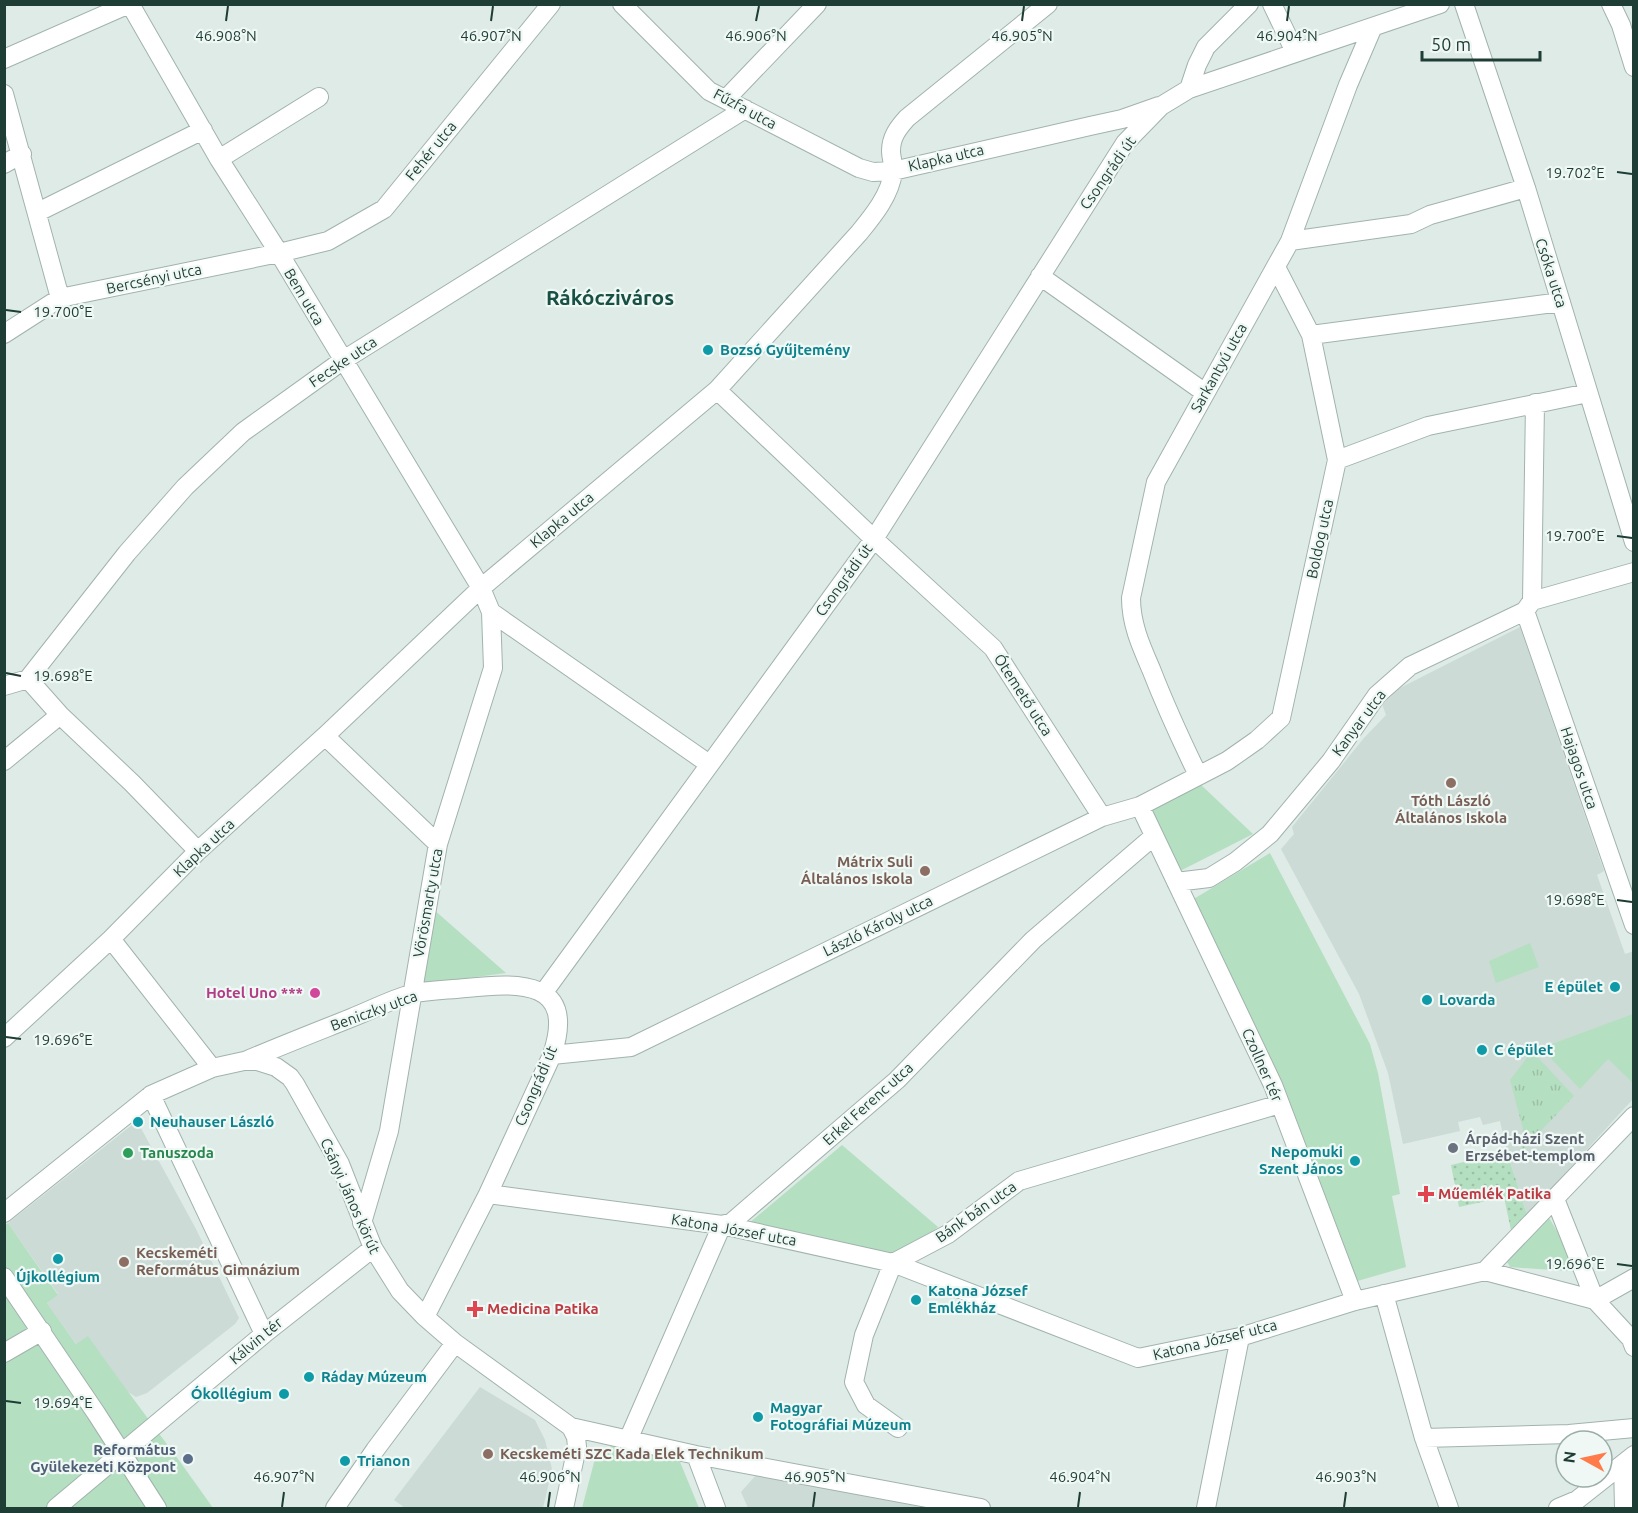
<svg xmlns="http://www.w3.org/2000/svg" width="1638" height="1513" font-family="Ubuntu,sans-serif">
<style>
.built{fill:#ccdbd5}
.grass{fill:url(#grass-tufts)}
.park{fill:#b5dfc1}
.garden{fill:url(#garden-dots)}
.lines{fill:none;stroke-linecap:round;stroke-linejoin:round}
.minor-casing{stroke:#a1b3ad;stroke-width:20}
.minor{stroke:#fff;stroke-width:18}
.ticks{fill:none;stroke:#1e3d35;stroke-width:2}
.culture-dot{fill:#0f9aa8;stroke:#eff8f4;stroke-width:2}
.education-dot{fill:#8d6e63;stroke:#eff8f4;stroke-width:2}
.hotel-dot{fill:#d1479c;stroke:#eff8f4;stroke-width:2}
.worship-dot{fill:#6b7280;stroke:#eff8f4;stroke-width:2}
.leisure-dot{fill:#2e9e5b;stroke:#eff8f4;stroke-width:2}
.health-dot{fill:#e0444e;stroke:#eff8f4;stroke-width:2}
.service-dot{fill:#5c6f8a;stroke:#eff8f4;stroke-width:2}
.labels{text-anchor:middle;stroke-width:4.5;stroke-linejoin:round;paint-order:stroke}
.street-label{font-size:15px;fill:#1e3d35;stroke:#eff8f4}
.culture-label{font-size:15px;font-weight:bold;fill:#0d838f;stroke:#eff8f4;text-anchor:start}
.education-label{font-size:15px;font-weight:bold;fill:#785e54;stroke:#eff8f4;text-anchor:start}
.hotel-label{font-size:15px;font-weight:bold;fill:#b23c85;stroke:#eff8f4;text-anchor:end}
.worship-label{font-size:15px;font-weight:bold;fill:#5b616d;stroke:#eff8f4;text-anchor:start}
.leisure-label{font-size:15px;font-weight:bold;fill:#27864d;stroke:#eff8f4;text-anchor:start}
.health-label{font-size:15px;font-weight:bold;fill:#be3a42;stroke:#eff8f4;text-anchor:start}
.service-label{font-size:15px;font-weight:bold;fill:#4e5e75;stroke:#eff8f4;text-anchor:end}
.district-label{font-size:21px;font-weight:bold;fill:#185044;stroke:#eff8f4}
.ticks-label{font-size:15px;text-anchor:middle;fill:#1e3d35;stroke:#eff8f4;stroke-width:4.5;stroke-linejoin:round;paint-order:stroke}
</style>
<defs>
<pattern id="grass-tufts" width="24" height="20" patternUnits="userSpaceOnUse" patternTransform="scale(1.5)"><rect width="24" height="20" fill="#b5dfc1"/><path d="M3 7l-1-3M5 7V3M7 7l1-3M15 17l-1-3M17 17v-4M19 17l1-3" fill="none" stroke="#9bc0a6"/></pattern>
<pattern id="garden-dots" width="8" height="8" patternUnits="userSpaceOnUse" patternTransform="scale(1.5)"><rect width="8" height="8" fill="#b5dfc1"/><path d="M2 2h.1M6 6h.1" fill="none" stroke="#9bc0a6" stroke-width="1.8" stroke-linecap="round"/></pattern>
</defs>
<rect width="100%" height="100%" fill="#deebe6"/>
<path class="built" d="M1520,627L1604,871L1597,875L1625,954L1634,951L1633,1099L1527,1215L1507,1152L1500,1121L1483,1125L1480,1117L1458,1122L1460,1131L1403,1144L1388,1073L1359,994L1281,849L1294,834L1292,827L1364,738L1386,715L1382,704L1400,688Z
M137,1121L196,1229L239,1318L235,1324L147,1393L136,1397L125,1390L88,1337L77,1345L47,1303L58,1294L8,1223Z
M480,1387L535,1420L545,1440L552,1469L543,1508H405L394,1500Z
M757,1474L926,1508H748L741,1492Z"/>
<path class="grass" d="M1532,1051L1574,1096L1521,1152L1523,1129L1510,1080Z"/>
<path class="park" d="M1199,783L1253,834L1180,871L1151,810Z
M1270,853L1370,1044L1378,1073L1400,1194L1392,1196L1406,1267L1354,1282L1192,900Z
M433,909L506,973L423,984Z
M1530,943L1539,967L1496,983L1489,961Z
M1633,1014V1083L1608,1059L1580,1089L1541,1048Z
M842,1145L938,1227L894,1269L742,1229Z
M1548,1216L1581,1272L1510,1267L1505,1258Z
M8,1223L58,1295L47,1303L76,1344L88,1336C129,1395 173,1450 213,1508H5L4,1226Z
M621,1443L678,1457L699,1508H582L597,1451Z"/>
<path class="garden" d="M1507,1152L1527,1215L1512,1235L1504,1197L1459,1207L1451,1165Z"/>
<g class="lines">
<defs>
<path id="minor" d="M130,4L219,159L279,253L481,588L491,612L493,668L438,844L389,1131L362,1223
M622,4L709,91L859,168L873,172L893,171L1090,126L1122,119L1159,106
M1272,4L1295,52
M1464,4L1526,188L1634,542
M1611,4L1621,25L1634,67
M4,59L129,4
M1189,89L1197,65L1206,47L1249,4
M4,94L60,298
M726,99L817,4
M219,159L319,97
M4,164L22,154
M38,212L203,130
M1290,241L1411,224L1430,215L1526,188
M1040,276L1204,392
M4,334L60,298L279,253L328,241L384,209L551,4
M1311,335L1561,302
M717,390L874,539L993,648L1102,817
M1337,460L1428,426L1588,393
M1532,601L1535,403
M1525,611L1634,925
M491,612L709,764
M28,679L60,715L132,783L198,851
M4,686L28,679L127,553L185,487L243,432L342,361L745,109
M325,736L438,844
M4,761L60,715
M1198,775C1181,740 1165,705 1151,669C1141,646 1131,624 1131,598L1156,482L1290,241L1348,85L1372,29
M1140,806L1273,1085L1355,1301
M1176,882L1209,878L1235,862L1270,834L1331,761L1377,695L1410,666L1525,611L1532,601L1634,572
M111,939L212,1068
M544,992L874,539L1125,143L1161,106L1189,89L1440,4
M4,1038L111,939L198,851L325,736L481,588L717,390L859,233C873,216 891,194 893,171C894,164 891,158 891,151C891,137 898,128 907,118L1048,4
M552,1055L631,1047L1102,817L1140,806L1227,761L1257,740L1281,718L1337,460L1311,335L1276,267
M245,1061C280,1046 316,1032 351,1018C371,1010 390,1000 411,994C428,990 448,990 466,988C520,982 577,980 552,1055L488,1194L425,1317
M151,1095L264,1334
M488,1194L722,1225L893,1263L1138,1358L1240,1337L1355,1301L1485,1271L1595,1300
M1555,1199L1595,1300L1631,1339L1634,1347
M4,1213L151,1095L212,1068L244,1061H257L276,1067L290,1077L295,1084L340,1164L373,1248L400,1291L425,1317L455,1343L571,1427L696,1455L981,1508
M1485,1271L1634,1116
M4,1277L96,1413L157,1508
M1384,1294L1424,1438L1449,1508
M1595,1300L1634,1278
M4,1353L42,1331
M898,1428L866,1405L854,1382L864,1335L893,1263L948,1234L1019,1181L1280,1104
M1424,1438L1569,1434L1634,1428
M628,1440L722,1225L732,1222L897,1080L1033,940L1154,836
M696,1455L716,1508
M1623,1464L1624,1508
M56,1508L264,1334L373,1248
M335,1508L375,1450L455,1343
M564,1508L577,1447L576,1437L571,1427
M1206,1508L1240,1337
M1558,1508L1577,1500L1634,1455"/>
</defs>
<use href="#minor" class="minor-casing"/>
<use href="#minor" class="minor"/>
</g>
<path class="ticks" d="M226,21L228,6M491,21L493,6M756,21L759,6M1022,21L1024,6M1287,21L1289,6M1617,172L1632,174M6,310L21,312M1617,536L1632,538M6,673L21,676M1617,900L1632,902M6,1037L21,1039M1617,1264L1632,1266M6,1401L21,1403M282,1507L284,1492M548,1507L550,1492M813,1507L815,1492M1078,1507L1080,1492M1344,1507L1346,1492"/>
<g class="culture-dot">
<circle cx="708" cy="350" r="6"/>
<circle cx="1615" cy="987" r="6"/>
<circle cx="1427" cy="1000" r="6"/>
<circle cx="1482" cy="1050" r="6"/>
<circle cx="138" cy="1122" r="6"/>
<circle cx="1355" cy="1161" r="6"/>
<circle cx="58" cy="1259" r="6"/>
<circle cx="916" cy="1300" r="6"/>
<circle cx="309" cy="1377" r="6"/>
<circle cx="284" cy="1394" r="6"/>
<circle cx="758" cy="1417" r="6"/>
<circle cx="345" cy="1461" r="6"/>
</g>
<g class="education-dot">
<circle cx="1451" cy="783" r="6"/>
<circle cx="925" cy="871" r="6"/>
<circle cx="124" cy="1262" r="6"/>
<circle cx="488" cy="1454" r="6"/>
</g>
<circle class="hotel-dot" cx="315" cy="993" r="6"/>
<circle class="worship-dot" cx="1453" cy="1148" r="6"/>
<circle class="leisure-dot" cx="128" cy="1153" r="6"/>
<g class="health-dot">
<path d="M1423 1185h6v6h6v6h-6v6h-6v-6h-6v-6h6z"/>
<path d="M472 1300h6v6h6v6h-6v6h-6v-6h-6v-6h6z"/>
</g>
<circle class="service-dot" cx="188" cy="1459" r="6"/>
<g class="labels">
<g class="street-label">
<text transform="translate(745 109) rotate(28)" y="5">Fűzfa utca</text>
<text transform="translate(431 151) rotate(-51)" y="5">Fehér utca</text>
<text transform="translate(946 158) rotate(-13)" y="5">Klapka utca</text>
<text transform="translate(1108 173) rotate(-55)" y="5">Csongrádi út</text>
<text transform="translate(1551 273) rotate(72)" y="5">Csóka utca</text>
<text transform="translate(154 279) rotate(-12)" y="5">Bercsényi utca</text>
<text transform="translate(304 297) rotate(59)" y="5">Bem utca</text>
<text transform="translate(343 362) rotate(-34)" y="5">Fecske utca</text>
<text transform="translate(1219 368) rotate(-61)" y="5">Sarkantyú utca</text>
<text transform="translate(562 520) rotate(-40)" y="5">Klapka utca</text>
<text transform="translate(1320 539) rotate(-78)" y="5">Boldog utca</text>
<text transform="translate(844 580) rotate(-54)" y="5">Csongrádi út</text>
<text transform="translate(1023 695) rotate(57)" y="5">Ótemető utca</text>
<text transform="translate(1359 723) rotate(-53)" y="5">Kanyar utca</text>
<text transform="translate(1579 768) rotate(71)" y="5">Hajagos utca</text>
<text transform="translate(204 848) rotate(-43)" y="5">Klapka utca</text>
<text transform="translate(428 903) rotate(-80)" y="5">Vörösmarty utca</text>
<text transform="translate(878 926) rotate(-26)" y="5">László Károly utca</text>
<text transform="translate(374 1011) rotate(-20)" y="5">Beniczky utca</text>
<text transform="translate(1262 1065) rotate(66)" y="5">Czollner tér</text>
<text transform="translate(536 1086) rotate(-67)" y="5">Csongrádi út</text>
<text transform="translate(868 1104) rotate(-42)" y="5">Erkel Ferenc utca</text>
<text transform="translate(350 1196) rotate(66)" y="5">Csányi János körút</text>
<text transform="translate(976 1212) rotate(-35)" y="5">Bánk bán utca</text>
<text transform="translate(734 1230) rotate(10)" y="5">Katona József utca</text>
<text transform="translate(1215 1340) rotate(-14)" y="5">Katona József utca</text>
<text transform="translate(256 1341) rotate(-40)" y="5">Kálvin tér</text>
</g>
<g class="culture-label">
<text x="720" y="355">Bozsó Gyűjtemény</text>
<text x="1603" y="992" text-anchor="end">E épület</text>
<text x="1439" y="1005">Lovarda</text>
<text x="1494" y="1055">C épület</text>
<text x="150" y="1127">Neuhauser László</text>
<text x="1343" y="1157" text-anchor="end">Nepomuki<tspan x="1343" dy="17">Szent János</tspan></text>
<text x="58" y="1282" text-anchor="middle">Újkollégium</text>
<text x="928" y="1296">Katona József<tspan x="928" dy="17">Emlékház</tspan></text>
<text x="321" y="1382">Ráday Múzeum</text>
<text x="272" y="1399" text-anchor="end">Ókollégium</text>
<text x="770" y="1413">Magyar<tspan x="770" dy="17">Fotográfiai Múzeum</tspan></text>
<text x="357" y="1466">Trianon</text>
</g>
<g class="education-label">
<text x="1451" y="806" text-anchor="middle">Tóth László<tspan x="1451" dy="17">Általános Iskola</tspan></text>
<text x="913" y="867" text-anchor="end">Mátrix Suli<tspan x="913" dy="17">Általános Iskola</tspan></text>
<text x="136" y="1258">Kecskeméti<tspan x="136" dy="17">Református Gimnázium</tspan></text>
<text x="500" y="1459">Kecskeméti SZC Kada Elek Technikum</text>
</g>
<g class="hotel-label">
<text x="303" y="998">Hotel Uno ***</text>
</g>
<g class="worship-label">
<text x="1465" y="1144">Árpád-házi Szent<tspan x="1465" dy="17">Erzsébet-templom</tspan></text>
</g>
<g class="leisure-label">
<text x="140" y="1158">Tanuszoda</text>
</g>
<g class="health-label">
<text x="1438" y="1199">Műemlék Patika</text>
<text x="487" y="1314">Medicina Patika</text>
</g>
<g class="service-label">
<text x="176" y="1455">Református<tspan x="176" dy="17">Gyülekezeti Központ</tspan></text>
</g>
<g class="district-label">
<text x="610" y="305">Rákócziváros</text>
</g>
</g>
<g class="ticks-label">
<text x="226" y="41">46.908°N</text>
<text x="491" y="41">46.907°N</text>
<text x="756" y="41">46.906°N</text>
<text x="1022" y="41">46.905°N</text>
<text x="1287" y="41">46.904°N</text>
<text x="1575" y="178">19.702°E</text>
<text x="63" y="317">19.700°E</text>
<text x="1575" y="541">19.700°E</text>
<text x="63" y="681">19.698°E</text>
<text x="1575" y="905">19.698°E</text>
<text x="63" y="1045">19.696°E</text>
<text x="1575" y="1269">19.696°E</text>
<text x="63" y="1408">19.694°E</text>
<text x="284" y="1482">46.907°N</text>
<text x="550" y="1482">46.906°N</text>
<text x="815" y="1482">46.905°N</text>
<text x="1080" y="1482">46.904°N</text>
<text x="1346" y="1482">46.903°N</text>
</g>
<rect width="1638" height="1513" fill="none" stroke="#1e3d35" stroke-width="12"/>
<g transform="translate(1584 1459) rotate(278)"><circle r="28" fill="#eff8f4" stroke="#9bada8" stroke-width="1.5"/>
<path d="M0-4.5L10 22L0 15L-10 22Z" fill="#ff7b49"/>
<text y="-9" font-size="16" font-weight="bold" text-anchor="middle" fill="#1e3d35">N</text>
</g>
<path d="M1422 51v9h118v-9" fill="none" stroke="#1e3d35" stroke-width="3"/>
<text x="1431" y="51" font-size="18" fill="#1e3d35" stroke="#eff8f4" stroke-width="4.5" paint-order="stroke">50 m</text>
</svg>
